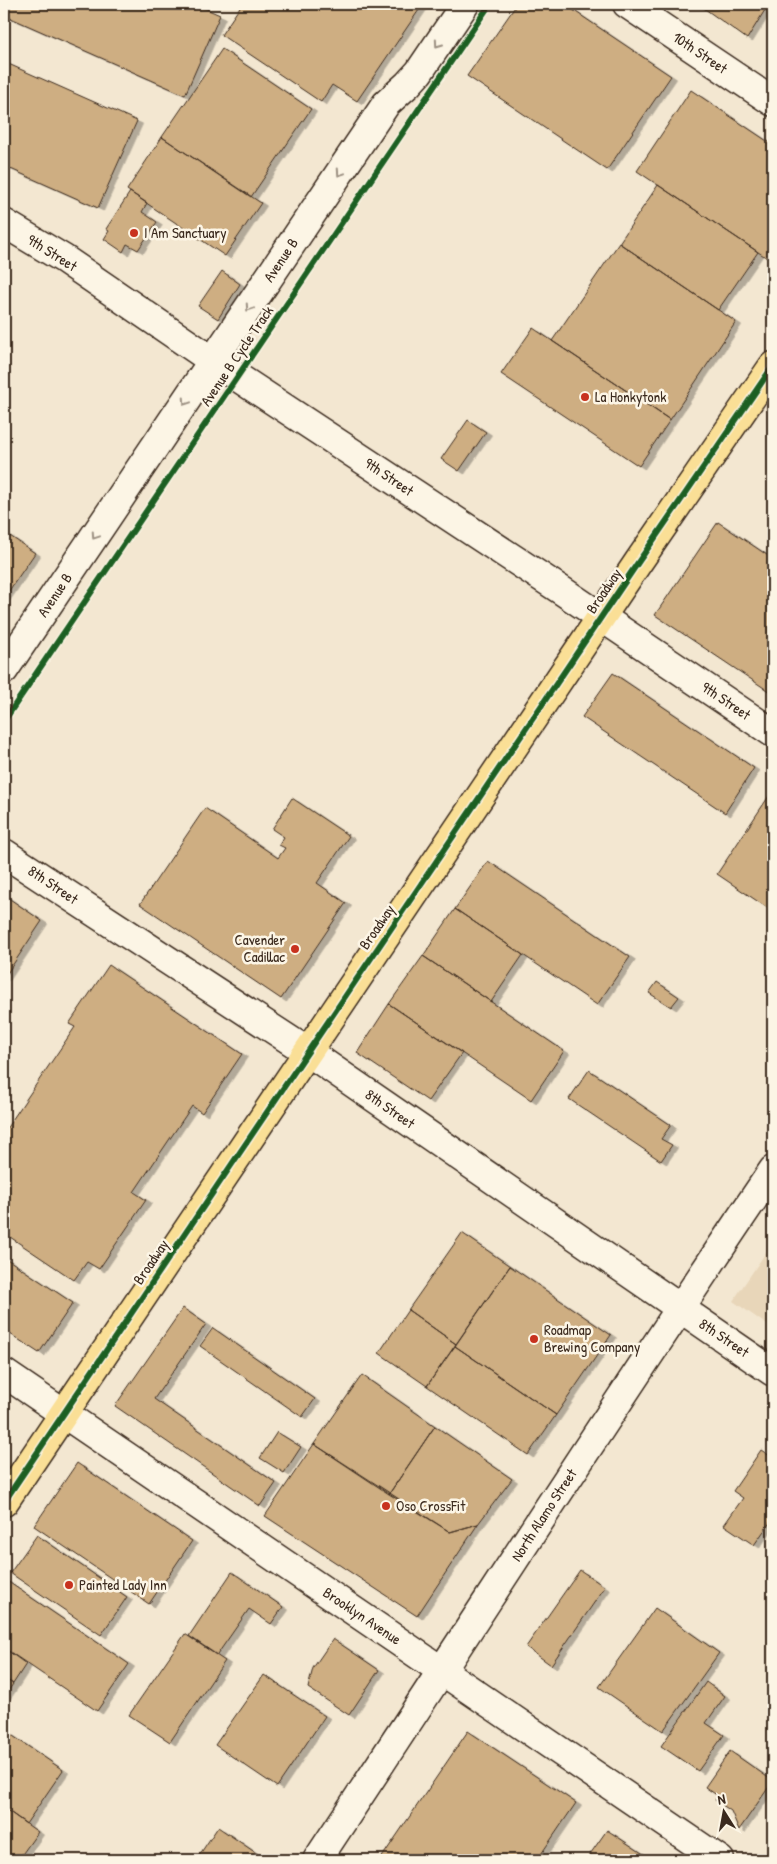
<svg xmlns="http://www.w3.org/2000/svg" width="777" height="1864" font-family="'Patrick Hand',sans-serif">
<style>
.built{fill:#e8d6b9}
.building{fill:#ceae82;stroke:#3b2a1e;filter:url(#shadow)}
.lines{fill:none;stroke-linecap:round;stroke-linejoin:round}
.street-casing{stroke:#3b2a1e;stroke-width:31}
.secondary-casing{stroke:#3b2a1e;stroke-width:31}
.primary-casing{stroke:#3b2a1e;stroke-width:31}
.street{stroke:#fcf5e5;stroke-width:28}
.secondary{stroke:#fcf5e5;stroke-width:28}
.primary{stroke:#fadf96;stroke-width:28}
.cycleway-casing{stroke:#fcf5e5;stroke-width:9}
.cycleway{stroke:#1b5e20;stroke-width:6}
.oneway{stroke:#9c9082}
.poi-dot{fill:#c8321e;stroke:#fcf5e5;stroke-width:2}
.labels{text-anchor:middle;stroke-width:5;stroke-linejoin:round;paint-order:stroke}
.street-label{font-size:15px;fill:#3b2a1e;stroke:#fcf5e5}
.poi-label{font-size:15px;fill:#3b2a1e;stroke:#fcf5e5;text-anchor:start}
</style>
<defs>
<filter id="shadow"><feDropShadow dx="5.5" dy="3" stdDeviation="0" flood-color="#0004"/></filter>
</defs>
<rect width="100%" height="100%" fill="#f3e7d1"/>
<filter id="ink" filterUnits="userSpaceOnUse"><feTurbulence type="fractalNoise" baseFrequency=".02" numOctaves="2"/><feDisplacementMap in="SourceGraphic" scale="10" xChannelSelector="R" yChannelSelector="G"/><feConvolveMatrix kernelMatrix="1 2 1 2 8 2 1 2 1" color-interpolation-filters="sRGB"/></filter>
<g filter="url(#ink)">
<path class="built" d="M773,1242V1329L733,1301Z"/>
<path class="building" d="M4,4H195L220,15L185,95L4,15Z
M242,4H423L357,101L332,85L321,102L221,35Z
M517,4H564L671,76L607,170L467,76Z
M698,4H773V7L765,10L747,39Z
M222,49L311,109L251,197L162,137Z
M4,62L137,121L98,208L4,166Z
M691,90L773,145V262L637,171Z
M162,137L261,203L225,256L127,190Z
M658,185L758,252L718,310L619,243Z
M130,192L147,203L142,212L157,222L138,250L127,244L123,252L104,239L109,231L106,229Z
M619,243L736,322L670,420L552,341Z
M222,271L240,284L218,319L198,306Z
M533,328L670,420L639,466L501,374Z
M468,420L486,432L459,471L441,459Z
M718,522L773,559V694L655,615Z
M4,532L35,553L4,598Z
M613,673L754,768L725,813L582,717Z
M773,790V903L769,909L717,874Z
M292,798L349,836L317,883L346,903L281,999L140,904L205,808L278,858L285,848L279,845L284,837L272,829Z
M488,861L630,957L597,1005L455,909Z
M4,895L42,921L4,978Z
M455,909L523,955L491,1002L423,956Z
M423,956L564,1051L531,1100L389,1004Z
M109,965L242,1054L202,1113L192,1106L134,1192L146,1200L99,1269L87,1262L74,1280L4,1233V1132L75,1027L69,1024Z
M657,982L679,997L671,1007L649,993Z
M389,1004L462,1053L428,1101L357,1053Z
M589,1070L671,1125L661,1139L672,1145L661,1161L569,1099Z
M462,1233L510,1266L456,1344L408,1310Z
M4,1257L73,1303L39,1353L4,1330Z
M510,1266L611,1335L556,1415L455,1346Z
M183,1308L206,1324L154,1399L276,1483L260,1506L115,1406Z
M408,1310L456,1344L427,1386L379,1353Z
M213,1328L315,1399L302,1417L200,1346Z
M455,1346L556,1415L528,1455L427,1386Z
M362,1375L435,1426L389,1494L314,1444Z
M435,1426L512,1479L478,1524L450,1532L389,1494Z
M277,1432L301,1447L284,1473L260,1458Z
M314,1444L450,1532L478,1524L417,1616L265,1516Z
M761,1450L773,1458V1520L771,1521L754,1545L724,1525L743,1498L733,1491Z
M77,1463L192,1541L149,1604L34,1526Z
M37,1535L127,1597L101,1635L10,1573Z
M580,1570L605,1587L551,1665L526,1647Z
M232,1572L283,1607L271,1624L249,1609L217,1655L189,1636Z
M4,1579L129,1664L97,1711L4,1648Z
M655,1608L719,1653L663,1731L599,1687Z
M185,1634L225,1661L170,1742L129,1715Z
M333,1639L379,1670L349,1715L308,1688L313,1668Z
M4,1648L26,1664L13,1684L4,1678Z
M264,1675L325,1716L277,1787L215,1745Z
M4,1678L13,1684L4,1697Z
M706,1682L725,1696L706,1723L724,1735L698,1771L661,1746Z
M4,1730L63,1770L26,1824L4,1808Z
M468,1731L576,1803L537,1860H380Z
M730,1751L773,1781L739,1830L731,1811L715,1800L718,1796L705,1787Z
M4,1808L38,1832L18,1860H4Z
M218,1827L259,1855L255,1860H196Z
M607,1830L648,1857L646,1860H586Z"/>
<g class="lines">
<defs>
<path id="street" d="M627,4L773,102
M4,223L64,259L213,361L564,592L773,733
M4,670L386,104L408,84L419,72L465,4
M4,853L308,1052L773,1372"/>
<path id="secondary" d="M4,1373L720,1860
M317,1860C469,1631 618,1398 773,1170"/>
<path id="primary" d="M4,1502L639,561L773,366"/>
</defs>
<use href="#street" class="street-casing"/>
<use href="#secondary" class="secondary-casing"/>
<use href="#primary" class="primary-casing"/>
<use href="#street" class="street"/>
<use href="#secondary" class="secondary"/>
<use href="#primary" class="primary"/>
<defs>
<path id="cycleway" d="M4,721L490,4
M4,1502L639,561L773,366"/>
</defs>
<use href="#cycleway" class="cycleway-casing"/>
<use href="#cycleway" class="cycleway"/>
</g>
<defs><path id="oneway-chevron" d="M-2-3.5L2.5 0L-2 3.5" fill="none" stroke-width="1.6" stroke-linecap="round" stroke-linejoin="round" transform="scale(1.25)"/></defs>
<g class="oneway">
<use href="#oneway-chevron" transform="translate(438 44) rotate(125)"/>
<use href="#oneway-chevron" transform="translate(340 173) rotate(124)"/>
<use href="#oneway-chevron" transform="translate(249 308) rotate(124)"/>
<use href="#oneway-chevron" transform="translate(186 402) rotate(124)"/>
<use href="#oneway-chevron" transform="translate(95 536) rotate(124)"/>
</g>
</g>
<g class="poi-dot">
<circle cx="134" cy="233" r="5"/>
<circle cx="585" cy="397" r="5"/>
<circle cx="295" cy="949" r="5"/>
<circle cx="534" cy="1339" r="5"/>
<circle cx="386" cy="1506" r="5"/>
<circle cx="69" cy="1585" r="5"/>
</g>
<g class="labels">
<g class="street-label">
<text transform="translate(700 53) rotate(34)" y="5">10th Street</text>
<text transform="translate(52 253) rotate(32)" y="5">9th Street</text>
<text transform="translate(281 260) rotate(-56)" y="5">Avenue B</text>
<text transform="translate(237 356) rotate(-56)" y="5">Avenue B Cycle Track</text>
<text transform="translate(389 477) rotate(34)" y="5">9th Street</text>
<text transform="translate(604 591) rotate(-56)" y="5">Broadway</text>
<text transform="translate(55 595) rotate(-56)" y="5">Avenue B</text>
<text transform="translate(726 701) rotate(34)" y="5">9th Street</text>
<text transform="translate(53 885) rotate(34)" y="5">8th Street</text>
<text transform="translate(377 927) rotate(-56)" y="5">Broadway</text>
<text transform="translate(390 1109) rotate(35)" y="5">8th Street</text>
<text transform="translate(151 1262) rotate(-56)" y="5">Broadway</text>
<text transform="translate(724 1338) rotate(34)" y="5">8th Street</text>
<text transform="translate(544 1515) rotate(-57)" y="5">North Alamo Street</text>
<text transform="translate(362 1616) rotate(34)" y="5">Brooklyn Avenue</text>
</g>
<g class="poi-label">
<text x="144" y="238">I Am Sanctuary</text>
<text x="595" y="402">La Honkytonk</text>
<text x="285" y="945" text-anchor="end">Cavender<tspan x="285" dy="17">Cadillac</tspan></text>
<text x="544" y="1335">Roadmap<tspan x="544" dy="17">Brewing Company</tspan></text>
<text x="396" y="1511">Oso CrossFit</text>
<text x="79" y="1590">Painted Lady Inn</text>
</g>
</g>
<rect width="777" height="1864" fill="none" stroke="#fcf5e5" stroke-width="20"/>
<rect x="10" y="10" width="757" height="1844" fill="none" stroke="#3b2a1e" stroke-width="2" filter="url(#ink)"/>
<g transform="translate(724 1812) rotate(349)" stroke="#fcf5e5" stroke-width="4" paint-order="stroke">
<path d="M0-4L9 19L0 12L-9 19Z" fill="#3b2a1e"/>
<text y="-8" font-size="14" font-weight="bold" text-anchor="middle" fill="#3b2a1e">N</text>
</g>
</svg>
